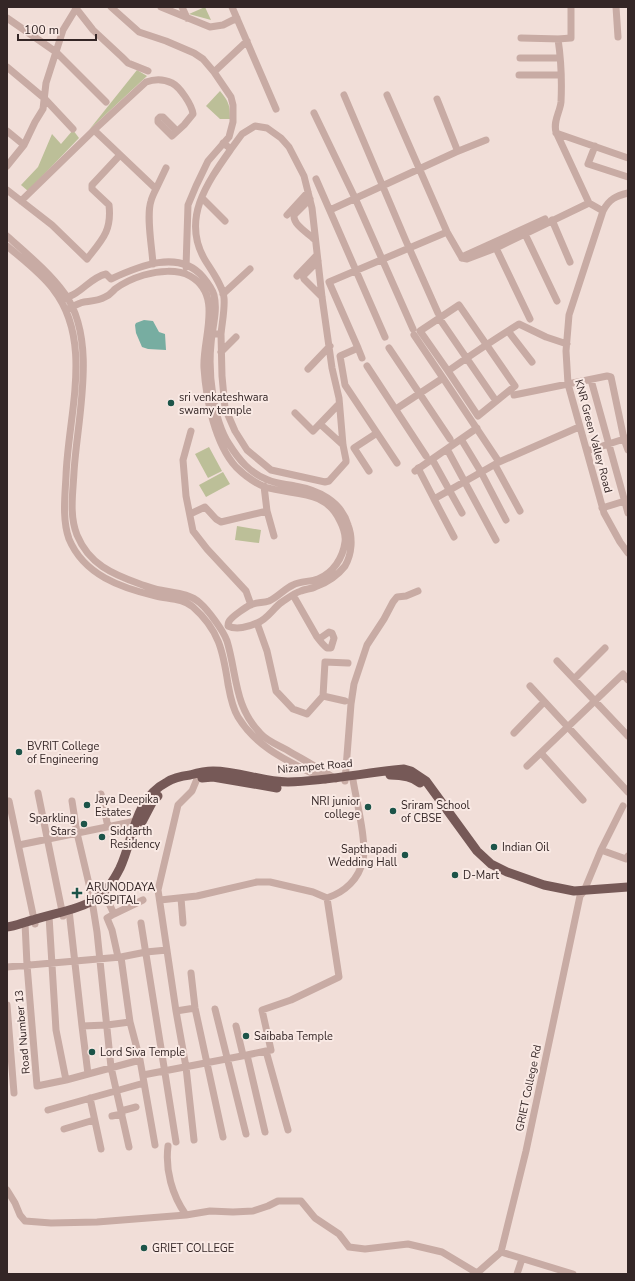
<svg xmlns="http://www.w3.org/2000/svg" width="635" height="1281" font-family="'Nunito Sans',sans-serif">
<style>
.green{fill:#bcbf98}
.water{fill:#77ada1}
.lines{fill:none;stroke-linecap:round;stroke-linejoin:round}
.minor{stroke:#c8aba4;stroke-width:7}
.major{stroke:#765957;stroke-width:9}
.poi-dot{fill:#1c5449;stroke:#f9e9e4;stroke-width:1.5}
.labels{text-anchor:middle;stroke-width:4;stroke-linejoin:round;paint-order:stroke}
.poi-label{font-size:11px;fill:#342626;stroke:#f9e9e4;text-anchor:start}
.street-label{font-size:11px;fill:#342626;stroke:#f9e9e4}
</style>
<rect width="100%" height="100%" fill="#f1ded8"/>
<path class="green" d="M205,7L211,20L189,14Z
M137,70L147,76L89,130Z
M220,91C229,102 230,105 230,119H220L206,106Z
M73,130L79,138L28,191L21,185L38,167L52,134L61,144Z
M209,447L222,471L208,478L195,454Z
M223,472L230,484L206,497L199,485Z
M237,526L261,530L259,543L235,540Z"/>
<path class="water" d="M144,320L153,321L159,332L165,334L166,350L148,349L142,347L136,333L135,325L136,323Z"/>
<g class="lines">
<path class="minor" d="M75,7L93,30L122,57L128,63L148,71
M111,7L139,32L166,41L194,53L203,59L214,72L231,97L233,105V122L229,137L208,161L196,186L188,205L186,267
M161,7L210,27L223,25L237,18
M182,7L187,18
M232,7L276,109
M571,7V38L558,39C561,59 562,81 561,102C560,112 553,121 556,132L589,203L603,211
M616,7L618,37
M7,18L56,52L106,102
M521,38L561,39
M520,58H560
M7,67L44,98L73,129
M214,72L247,41
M519,75H560
M344,95L406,241L438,313
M387,95L447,232L462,258
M314,113L355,198L413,329
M94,130L156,189L166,168
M7,131L24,145L35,122L43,109L46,83L63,30L77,7
M556,133L628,158
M595,146L588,164L628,177
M456,152L486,140
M7,166L24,145
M316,179L385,337
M7,190L52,225L87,259C102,240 112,231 109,205L92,189V185L120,155
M628,193C616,196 609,199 603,211L569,315L566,351L568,384L604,513L620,542L628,553
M202,198L225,221
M310,199L294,215C293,225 308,233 314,239
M21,201L94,130L146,82C154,79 164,79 172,83C180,87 192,105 193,114L184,125L172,136L158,122V119L160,117H163L177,131
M330,210L456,152L457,150L456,147L437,99
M287,215L308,192
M552,220L570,262
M525,234L557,301
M7,236C27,254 49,272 65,294C98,341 77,419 74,472C73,493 69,515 77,535C89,564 112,574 140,584C146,586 153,589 160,590C174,593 189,593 200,603C208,610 223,630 227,641C237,674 234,706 260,733C267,741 278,745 287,750C304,760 320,769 336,779
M7,246C22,259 41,273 53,289C94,341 68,415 66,476C65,496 62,519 69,539C84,575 121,588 156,596C168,599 183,598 193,607C219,630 223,651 228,684C230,695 232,707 238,717C258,750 293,763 325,780
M496,248L530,319
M464,256L545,219
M462,258L467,259L496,248L589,203
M318,261L303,276L304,279L322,297
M153,264C152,247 146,216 151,201C152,197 154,193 156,189
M297,276L317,255
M223,294L250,269
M61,300C66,298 71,296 76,293C86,287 93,277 106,274L111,279C139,266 179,249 203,277C208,283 212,288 214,295C218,311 212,328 211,344C208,373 213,419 229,444C239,460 250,473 268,480C277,484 286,484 295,486C318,490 341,501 348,525C353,538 352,554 345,566C338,575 326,583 315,587C311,589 305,589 301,591C294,593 288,598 282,602C273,608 268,619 257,623C249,627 236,630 228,626C228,624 228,622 230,620C233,616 246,607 250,605C256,602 263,603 269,601C278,597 284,589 293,585C300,581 310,582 318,579C333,573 343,558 345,542C346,535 343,527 340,521C325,488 293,496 265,487C255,483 244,475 236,467C215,444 206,399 204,368C202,339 224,295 190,276C177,269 158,271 144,275C134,278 123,283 115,289C112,292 110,295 105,297C98,301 91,301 84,302C78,303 72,307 66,310
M439,318L496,401
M508,331L532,362
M212,334H221L222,376L225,408L235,431L247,450L271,470L325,482L329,481L346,462V460L343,445L339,398L332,368L322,297L312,208L304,176L289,147L281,138L267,128L255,126L242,134L231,149L223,143
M221,334C222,323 225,309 224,298C223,286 211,270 205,260C181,219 207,183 231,149
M414,335L443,378L499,462L579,427
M358,348L329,282L447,232
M389,348L450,439
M221,352L236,337
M362,358L358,348L340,356L345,385L397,463
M367,366L426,456
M308,369L330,346
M448,371L478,416L515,386L459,305L420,331L448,371C471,355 495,339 519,324L546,337L567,344
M591,380L628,513
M514,395L607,376L611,377L624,439L587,451
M396,409L443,378
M295,413L313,431L338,405
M320,424L343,445
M191,431L183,460L186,496L193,531L207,549L246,591L251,605
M628,438L624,439L628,450
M461,439L481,472L506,520
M447,449L496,540
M432,459L462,513
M495,465L520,511
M418,468L434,499
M369,471L354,448L377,433
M415,471L477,428
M264,486L267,511L274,536
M602,508L628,500
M190,514L205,507L216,519L221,522L267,511
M454,537L434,499L499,462
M293,595L317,637C320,641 323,645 327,648H331L334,638L332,633L329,632L319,639
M257,623L267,651L276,691L293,709L307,714L323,696L325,662L348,663
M557,661L628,736
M574,679L605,648
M530,686L628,792
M323,696L345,701
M514,733L544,702
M541,753L583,800
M527,766L623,674L628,680
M345,781L351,704L354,684L367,645L384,619L393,602L397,597L406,596L418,591
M38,793L63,916
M101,794L108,827
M9,801L35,924
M72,801L77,833L93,901
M19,845L136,821
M601,850L626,859L628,856
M106,897L114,914L143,900
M181,898L183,923
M160,900L197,896L257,882H270L313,892L327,898
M93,907L97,932L111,1067L129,1147
M69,910L82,1026L107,1025L130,1022
M114,914L107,918L112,930L118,957
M49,916L56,1030L66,1080
M25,923L27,965L37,1086L66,1080L140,1060
M141,923L176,1142
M121,957L130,1022L140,1060L155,1145
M7,967L121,957L146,952L167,950
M191,973L195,1008L223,1137
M7,1005L14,1093
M215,1009L246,1134
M176,1011L195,1008
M82,1026L88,1074
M236,1026L243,1055
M266,1051L271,1050L262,1010L291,1000L339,977L327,898C345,892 359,879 363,860C367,842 356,799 353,780
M247,1055L266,1051L288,1130
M143,1075L247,1055L265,1132
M90,1098L101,1149
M48,1110L144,1083
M121,1111L136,1107
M112,1116L122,1114
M64,1129L94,1120
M194,1140L186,1067L176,1011L158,890L178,805L192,791L197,779
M168,1146C165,1170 172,1195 186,1215L210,1211L233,1212L253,1211L268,1206L278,1201H301L315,1218L339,1234L349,1247L365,1249L408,1244L442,1252L477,1273
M7,1190L15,1203L20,1215L25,1221L51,1223L97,1222L186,1215
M501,1252L573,1274
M476,1274L501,1252L526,1151L580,896L584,891L601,850L623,806
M517,1274L522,1259"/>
<path class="major" d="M390,775C400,775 412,776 420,783
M202,778L213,777L277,788
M142,822L153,801L158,796
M7,927C16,926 24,922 33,920C51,914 78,910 94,900C106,893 114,880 120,868C134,838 134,799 167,782C173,778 182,776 190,775C197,773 205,771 213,771C239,771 263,782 288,782C323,781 359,774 394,770L404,769L411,771L426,781L477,851L491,864L507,872L544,885L574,891L628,887"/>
</g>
<g class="poi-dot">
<circle cx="171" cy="403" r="4"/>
<circle cx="19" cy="752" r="4"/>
<circle cx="87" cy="805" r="4"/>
<circle cx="368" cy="807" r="4"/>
<circle cx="393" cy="811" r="4"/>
<circle cx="84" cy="824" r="4"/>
<circle cx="102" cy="837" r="4"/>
<circle cx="494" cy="847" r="4"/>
<circle cx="405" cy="855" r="4"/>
<circle cx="455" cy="875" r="4"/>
<path d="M75 887h4v4h4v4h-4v4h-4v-4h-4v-4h4z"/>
<circle cx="246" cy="1036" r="4"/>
<circle cx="92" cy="1052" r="4"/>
<circle cx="144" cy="1248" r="4"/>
</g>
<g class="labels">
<g class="poi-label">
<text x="179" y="401">sri venkateshwara<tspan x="179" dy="13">swamy temple</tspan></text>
<text x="27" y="750">BVRIT College<tspan x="27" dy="13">of Engineering</tspan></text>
<text x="95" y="803">Jaya Deepika<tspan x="95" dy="13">Estates</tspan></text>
<text x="360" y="805" text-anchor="end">NRI junior<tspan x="360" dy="13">college</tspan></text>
<text x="401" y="809">Sriram School<tspan x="401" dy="13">of CBSE</tspan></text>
<text x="76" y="822" text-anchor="end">Sparkling<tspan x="76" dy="13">Stars</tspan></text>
<text x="110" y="835">Siddarth<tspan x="110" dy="13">Residency</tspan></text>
<text x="502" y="851">Indian Oil</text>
<text x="397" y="853" text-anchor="end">Sapthapadi<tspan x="397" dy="13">Wedding Hall</tspan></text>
<text x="463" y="879">D-Mart</text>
<text x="86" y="891">ARUNODAYA<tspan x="86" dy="13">HOSPITAL</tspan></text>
<text x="254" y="1040">Saibaba Temple</text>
<text x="100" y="1056">Lord Siva Temple</text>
<text x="152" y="1252">GRIET COLLEGE</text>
</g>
<g class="street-label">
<text transform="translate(594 436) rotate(75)" y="4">KNR Green Valley Road</text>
<text transform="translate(315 766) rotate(-5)" y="4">Nizampet Road</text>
<text transform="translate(22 1032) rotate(-95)" y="4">Road Number 13</text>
<text transform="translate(528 1088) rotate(-78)" y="4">GRIET College Rd</text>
</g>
</g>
<rect width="635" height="1281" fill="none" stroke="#342626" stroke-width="16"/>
<path d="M18 34v6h78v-6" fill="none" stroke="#342626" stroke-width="2"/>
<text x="24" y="34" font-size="12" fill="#342626" stroke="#f9e9e4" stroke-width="3" paint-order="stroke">100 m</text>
</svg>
